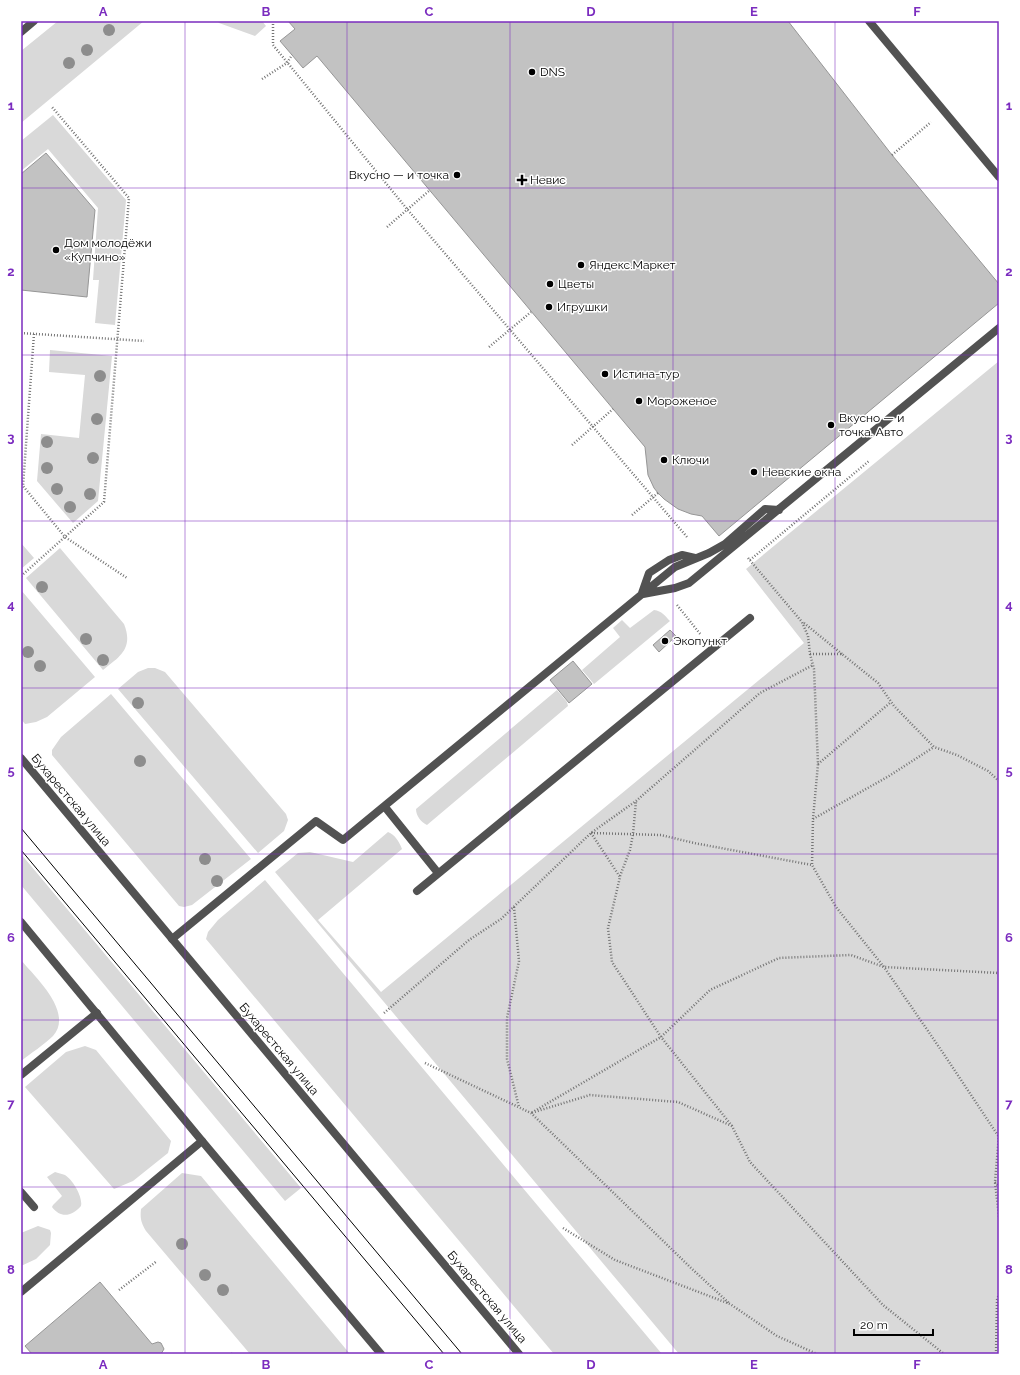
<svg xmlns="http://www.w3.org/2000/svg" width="1020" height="1375" font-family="Raleway,sans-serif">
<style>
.green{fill:#d9d9d9}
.building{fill:#c2c2c2;stroke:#969696}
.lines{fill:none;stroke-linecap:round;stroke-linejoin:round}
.path{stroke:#747474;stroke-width:2.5;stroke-dasharray:1 2;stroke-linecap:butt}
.service{stroke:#525252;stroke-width:8}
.tertiary{stroke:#525252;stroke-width:8}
.tram{stroke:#000;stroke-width:1}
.tree{fill:#8d8d8d}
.grid{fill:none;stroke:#7b2cbf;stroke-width:1;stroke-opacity:0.55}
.poi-dot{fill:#000;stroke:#fff;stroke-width:1.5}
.labels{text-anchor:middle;stroke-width:3;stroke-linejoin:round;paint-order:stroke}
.poi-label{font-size:12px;fill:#000;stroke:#fff;text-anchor:start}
.street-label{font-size:12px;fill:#000;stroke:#fff}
.neatline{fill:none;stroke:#7b2cbf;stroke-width:1.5}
.grid-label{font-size:13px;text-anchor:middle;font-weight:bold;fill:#7b2cbf}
</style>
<rect width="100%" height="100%" fill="#fff"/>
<path class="green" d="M58,21H144L21,123V51Z
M217,21H262L266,26L255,36L219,23Z
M53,115L126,200L115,325L95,323L99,280H93L98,208L48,149L21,171V141Z
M50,350L112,356L98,501L73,523L37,481L41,434L79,438L85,375L49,372Z
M999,361V1354H679L275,872L298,853L310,852L353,862L388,832C395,835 399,841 402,849L318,920L381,992L804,643L746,569Z
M21,543L34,558L21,569Z
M60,548L124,624C134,649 119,657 103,670L26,578Z
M21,590L95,677L47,717L36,722L25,724L21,719Z
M654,610C662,611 665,616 670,621L594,684L582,670L620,637L613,628L622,620L630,628Z
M148,668H155L165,672L286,814L288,820L284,831L258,853L118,689L138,672Z
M557,690L567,702L568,706L427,825C421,822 416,816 416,809Z
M111,694L251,859L192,905L184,907L179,906L52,755V750L61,737Z
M21,854L301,1188L285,1201L21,885Z
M265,880L662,1354H554L206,939L208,932L218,920Z
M21,960C35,977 74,1012 53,1036C45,1044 30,1054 21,1061Z
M85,1046L96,1050L171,1141L168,1153L133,1181L114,1189L25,1087L66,1052Z
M55,1172C58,1173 62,1174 65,1175C73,1180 83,1197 81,1206C72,1216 61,1219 52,1207L53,1205L62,1196L47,1177Z
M182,1173L201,1176L350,1354H250L146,1231C141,1223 140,1218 141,1209Z
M38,1226L50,1230L51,1233L50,1245L36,1259L21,1266V1233Z"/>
<path class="building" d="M288,21H788L892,155L999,284V303L719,536L702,516L691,514L678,509L664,499L658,493L654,488L648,475L645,447L317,56L303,68L292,55L280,41L295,29Z
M46,153L95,210L87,297L21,290V174Z
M670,630L676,636L659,652L653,645Z
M573,661L592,684L569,703L550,680Z
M100,1282L152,1344L158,1342L161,1343L164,1349L161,1354H32L25,1346Z"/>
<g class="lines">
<path class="path" d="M273,21V45L407,209L687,537
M262,79L287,63L292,55
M892,155L931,122
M387,227L430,190
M21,333L144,341
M34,334L23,486L65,537L127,578
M489,347L531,312
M572,445L613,409
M632,515L658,493
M748,558L802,622L808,636L810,654L814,669L818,764L813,819L812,865
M750,560L869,461
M21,576L104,502L129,198L52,107
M677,605L701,635
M804,623L842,654
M810,654H842L878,683L894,706L934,747L957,755L988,771L999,781
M818,764L891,702
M813,819L889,776L934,747
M591,833L620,877L608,928L612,962L661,1037L732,1126L750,1162L883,1305L944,1354
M591,833L661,835L694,843L812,865L836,907L884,967L939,1047L999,1137
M620,876L630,850L633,834L636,801
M514,907L519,961L507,1018V1059L519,1107
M384,1013L469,940L501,919L591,833L636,801L760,693L813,665
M425,1063L531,1113L690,1267L730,1304
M732,1126L678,1102L590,1095L531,1113L661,1037L710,990L779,958L851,955L884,967L999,973
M999,1135L995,1182L999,1217
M995,1182L999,1187
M563,1228L615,1260L730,1304L777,1336L817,1354
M119,1290L157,1261
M232,1354L234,1352
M996,1354L997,1300L999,1294"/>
<path class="service" d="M869,21L999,177
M642,593L649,573L669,560L682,555L695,558
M643,594L675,588L689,583L999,328
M385,807L438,873
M417,891L750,618
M172,939L316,821L343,840L675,567L709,553L725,544L765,509L779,510
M21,1075L97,1013
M21,1192L34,1207
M21,1292L202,1141"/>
<path class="tertiary" d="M21,32L34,21
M21,758L519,1354
M21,922L202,1141L381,1354"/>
<path class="tram" d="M21,828L462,1354
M21,850L444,1354"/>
</g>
<g class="tree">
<circle cx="109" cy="30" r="6"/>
<circle cx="87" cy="50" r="6"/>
<circle cx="69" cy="63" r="6"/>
<circle cx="100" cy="376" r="6"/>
<circle cx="97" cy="419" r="6"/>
<circle cx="47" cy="442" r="6"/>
<circle cx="93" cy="458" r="6"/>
<circle cx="47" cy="468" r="6"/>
<circle cx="57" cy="489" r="6"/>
<circle cx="90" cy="494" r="6"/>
<circle cx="70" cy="507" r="6"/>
<circle cx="42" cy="587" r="6"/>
<circle cx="86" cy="639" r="6"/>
<circle cx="28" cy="652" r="6"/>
<circle cx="103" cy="660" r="6"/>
<circle cx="40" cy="666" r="6"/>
<circle cx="138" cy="703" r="6"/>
<circle cx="140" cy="761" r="6"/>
<circle cx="205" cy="859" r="6"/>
<circle cx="217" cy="881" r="6"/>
<circle cx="182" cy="1244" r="6"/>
<circle cx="205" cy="1275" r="6"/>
<circle cx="223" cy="1290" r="6"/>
</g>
<path class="grid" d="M185,21V1354M347,21V1354M510,21V1354M673,21V1354M835,21V1354M21,188H999M21,355H999M21,521H999M21,688H999M21,854H999M21,1020H999M21,1187H999"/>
<g class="poi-dot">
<circle cx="532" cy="72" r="4"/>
<circle cx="457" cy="175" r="4"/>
<path d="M520 174h4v4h4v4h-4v4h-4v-4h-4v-4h4z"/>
<circle cx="56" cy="250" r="4"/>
<circle cx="581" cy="265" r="4"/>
<circle cx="550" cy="284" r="4"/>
<circle cx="549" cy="307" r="4"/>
<circle cx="605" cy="374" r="4"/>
<circle cx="639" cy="401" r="4"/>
<circle cx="831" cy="425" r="4"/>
<circle cx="664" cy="460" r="4"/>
<circle cx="754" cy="472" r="4"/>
<circle cx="665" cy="641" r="4"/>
</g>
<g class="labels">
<g class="poi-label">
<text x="540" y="76">DNS</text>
<text x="449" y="179" text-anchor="end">Вкусно — и точка</text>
<text x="530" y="184">Невис</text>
<text x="64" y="247">Дом молодёжи<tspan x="64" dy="14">«Купчино»</tspan></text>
<text x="589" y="269">Яндекс.Маркет</text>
<text x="558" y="288">Цветы</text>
<text x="557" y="311">Игрушки</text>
<text x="613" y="378">Истина-тур</text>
<text x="647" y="405">Мороженое</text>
<text x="839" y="422">Вкусно — и<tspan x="839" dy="14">точка. Авто</tspan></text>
<text x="672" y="464">Ключи</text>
<text x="762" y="476">Невские окна</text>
<text x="673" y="645">Экопункт</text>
</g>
<g class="street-label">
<text transform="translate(71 800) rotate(50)" y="4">Бухарестская улица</text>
<text transform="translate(279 1049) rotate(50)" y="4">Бухарестская улица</text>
<text transform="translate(487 1297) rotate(50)" y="4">Бухарестская улица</text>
</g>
</g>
<rect width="1020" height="1375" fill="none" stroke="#ffffff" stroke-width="44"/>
<path d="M854 1329v6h79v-6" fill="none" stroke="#000000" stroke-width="2"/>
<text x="860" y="1329" font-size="12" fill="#000000" stroke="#ffffff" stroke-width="3" paint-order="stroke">20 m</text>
<rect x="22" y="22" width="976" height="1331" class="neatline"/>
<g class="grid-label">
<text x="103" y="16">A</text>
<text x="266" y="16">B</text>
<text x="429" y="16">C</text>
<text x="591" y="16">D</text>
<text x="754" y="16">E</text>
<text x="917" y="16">F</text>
<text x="11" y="110">1</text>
<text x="1009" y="110">1</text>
<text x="11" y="276">2</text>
<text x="1009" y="276">2</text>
<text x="11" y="442">3</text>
<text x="1009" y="442">3</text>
<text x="11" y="609">4</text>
<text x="1009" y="609">4</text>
<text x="11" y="775">5</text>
<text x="1009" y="775">5</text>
<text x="11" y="942">6</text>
<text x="1009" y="942">6</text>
<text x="11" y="1108">7</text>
<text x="1009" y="1108">7</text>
<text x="11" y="1274">8</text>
<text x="1009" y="1274">8</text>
<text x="103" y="1369">A</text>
<text x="266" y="1369">B</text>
<text x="429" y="1369">C</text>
<text x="591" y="1369">D</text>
<text x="754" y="1369">E</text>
<text x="917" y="1369">F</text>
</g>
</svg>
